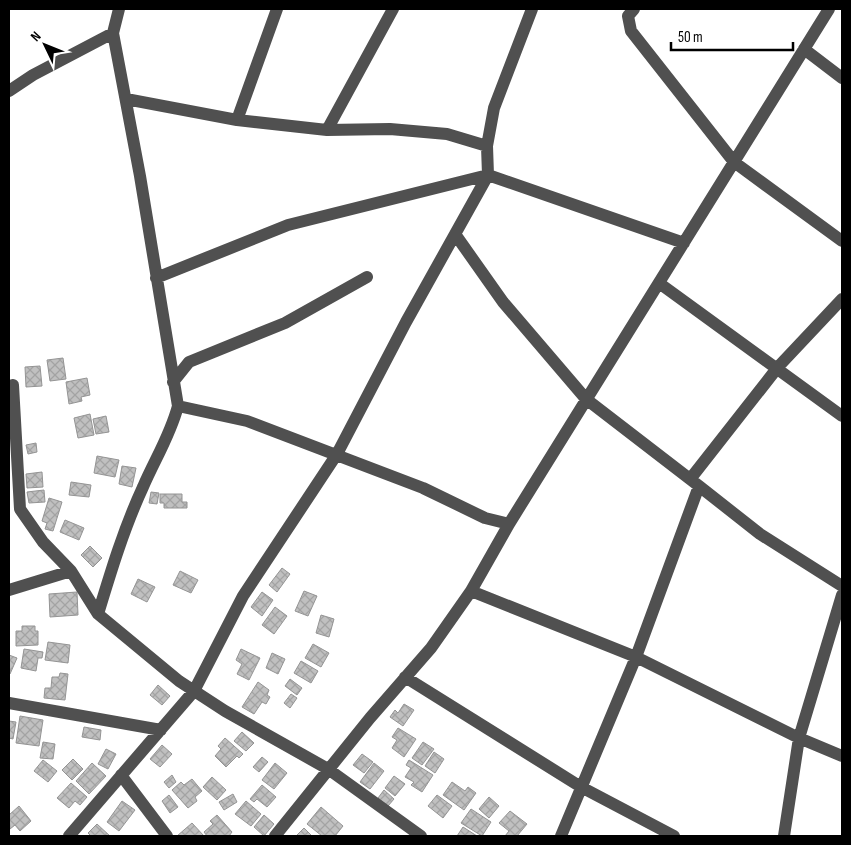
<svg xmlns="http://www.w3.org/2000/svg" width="851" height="845" font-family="'Sofia Sans Condensed',sans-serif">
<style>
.building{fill:url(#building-cross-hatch);stroke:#949494}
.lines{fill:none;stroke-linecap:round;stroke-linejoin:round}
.minor{stroke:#505050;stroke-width:12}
</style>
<defs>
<pattern id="building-cross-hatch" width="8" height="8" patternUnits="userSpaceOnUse" patternTransform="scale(1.25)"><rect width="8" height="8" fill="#c0c0c0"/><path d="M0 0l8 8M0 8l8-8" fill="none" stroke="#a3a3a3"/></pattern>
</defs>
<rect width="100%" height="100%" fill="#fff"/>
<path class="building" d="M63,358L66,379L50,381L47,360Z
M40,366L42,386L26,387L25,367Z
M87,378L90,395L81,397L82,401L69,404L66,382Z
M90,414L94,435L78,438L74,418Z
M106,416L109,432L96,434L93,419Z
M36,443L37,452L28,454L26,445Z
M97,456L119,460L115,477L94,473Z
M122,466L136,468L132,487L119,484Z
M42,472L43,487L27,488L26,474Z
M71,482L91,485L89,497L69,495Z
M44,490L45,502L29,503L27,492Z
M151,492L159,493L157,504L149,503Z
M160,494H182V502H187V508H164V503H160Z
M49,498L62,502L53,531L45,529L47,523L42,521Z
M65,520L84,528L79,540L60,532Z
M90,546L102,558L93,567L81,555Z
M282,568L290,574L277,592L269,585Z
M180,571L198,580L191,593L173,585Z
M138,579L155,587L147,602L131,594Z
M304,591L317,596L308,616L295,611Z
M77,592L78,615L50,617L49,594Z
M262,592L273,600L262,616L251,607Z
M275,607L287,616L274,634L262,625Z
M321,615L334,619L329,637L316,633Z
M22,626H35V631H38V645L16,646V631H22Z
M48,642L70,645L68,663L45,660Z
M313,644L329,653L321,667L305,658Z
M24,649L43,652L42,658H38L36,671L21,668Z
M241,649L260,658L249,680L237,674L242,664L236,660Z
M272,653L285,659L278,674L266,668Z
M9,655L17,658L10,674L9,673Z
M301,661L318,671L311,683L294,673Z
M60,673L68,674L65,700L44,698L45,688H51L52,677H59Z
M290,679L302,688L297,695L285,686Z
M258,682L269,690L267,695L270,697L266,704L262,702L254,714L242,707Z
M158,685L170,696L162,705L150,695Z
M291,694L297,698L290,708L284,703Z
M404,704L414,710L403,726L390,717L395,710L398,713Z
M20,716L43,720L39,746L16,743Z
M9,721L16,722L13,739L9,738Z
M84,727L101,730L100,740L82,737Z
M398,728L416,739L404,757L392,748L397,740L392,737Z
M242,732L254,743L246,751L234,741Z
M225,738L243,754L239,758L237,756L226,767L215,756L221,749L218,746Z
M43,742L55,744L53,759L40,758Z
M423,742L434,749L422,765L412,758Z
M162,745L172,754L160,767L150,759Z
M106,749L116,754L108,769L98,764Z
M434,752L444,759L435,773L425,766Z
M362,754L373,762L364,773L353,765Z
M262,757L268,762L259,772L253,767Z
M73,759L83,769L72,780L62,770Z
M43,760L57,771L48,782L34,771Z
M409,760L433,775L422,792L411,785L414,782L405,777L411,768L406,765Z
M92,763L106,776L89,794L76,781Z
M275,763L287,773L274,789L262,780Z
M374,763L384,771L370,789L360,782Z
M172,775L176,782L169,788L164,782Z
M394,776L405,784L395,796L385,788Z
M212,777L226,790L217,800L203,787Z
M192,779L202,791L195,797L197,801L188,808L172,790L181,782L184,785Z
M452,782L465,791L468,787L476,793L464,810L443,795Z
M71,783L87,797L80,805L75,801L69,808L57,798Z
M262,785L276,797L267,807L257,799L254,802L250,799Z
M384,790L394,799L388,806L378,798Z
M233,794L237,802L224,810L219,802Z
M169,795L178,807L170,813L162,801Z
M437,795L452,806L443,818L428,806Z
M489,797L499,806L489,818L479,809Z
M122,801L135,810L119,831L107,822Z
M246,801L261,814L251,826L235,814Z
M19,806L31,821L20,831L15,825L10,829L9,815Z
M321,807L343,826L335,836H322L307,824Z
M471,809L491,822L482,836L461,823Z
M510,811L527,824L517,836H505L509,831L499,823Z
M217,815L232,832L229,836H207L204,832L213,824L210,821Z
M264,815L274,824L264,836L254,827Z
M192,823L204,836H177Z
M97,824L110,836H91L88,833Z
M463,827L477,836H457Z
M304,828L312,836H296Z"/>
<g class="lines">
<path class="minor" d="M119,9L113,33L140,176L178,406L247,421L423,488L485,518L509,524
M634,9L628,16L631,31L734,162L842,241
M804,49L842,78
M9,91L33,75L113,33
M126,99L237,120L277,9
M237,120L327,130L390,129L447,134L487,146
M327,130L393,9
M455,234L503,302L586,399L699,486L636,657L561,836
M156,278L288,225L488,175L487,146L494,108L532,9
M659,283L842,416
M173,382L189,362L285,323L367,277
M13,385L20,509L43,542L71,571L98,614L179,681L225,711L328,769L421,836
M691,478L778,367L842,299
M699,486L760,534L842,586
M9,590L71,571
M471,591L636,657L799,738L842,756
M98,614C111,571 124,528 143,487C155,459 170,436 178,406
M405,677L581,787L674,836
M9,703L161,730
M121,775L167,836
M69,836L194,691L243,596L337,454L406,322L488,175L684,243
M275,836L370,718L431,648L471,591L509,524L829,9
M784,836L799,738L842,595"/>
</g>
<rect width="851" height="845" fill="none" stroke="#000000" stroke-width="20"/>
<g transform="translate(45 45) rotate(313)" stroke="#ffffff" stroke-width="4" paint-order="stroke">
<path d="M0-4L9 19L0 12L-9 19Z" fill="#000000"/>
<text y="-8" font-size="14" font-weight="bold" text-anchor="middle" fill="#000000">N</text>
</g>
<path d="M671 42v8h122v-8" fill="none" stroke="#000000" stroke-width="2.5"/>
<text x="678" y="42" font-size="15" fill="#000000" stroke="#ffffff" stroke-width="4" paint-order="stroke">50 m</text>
</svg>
